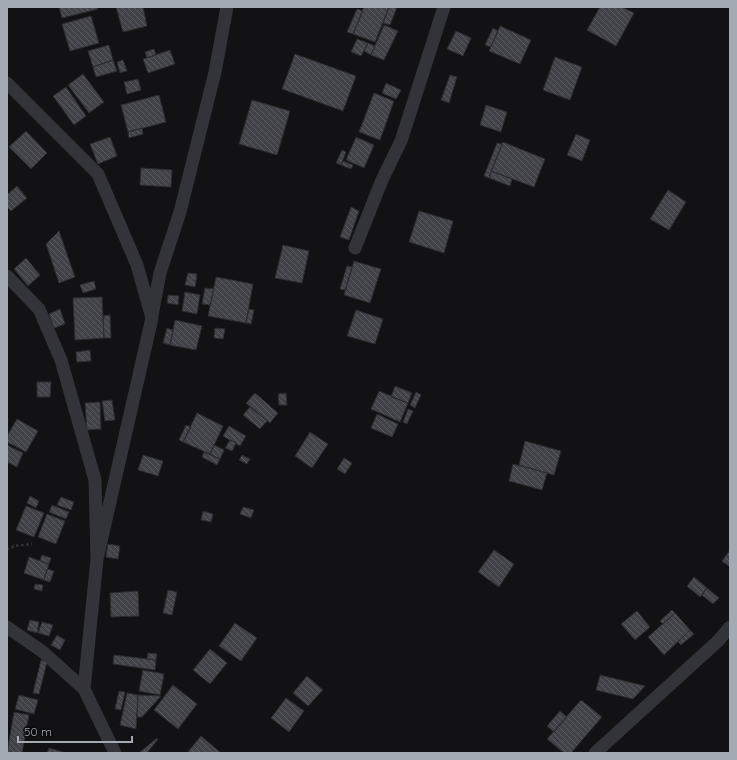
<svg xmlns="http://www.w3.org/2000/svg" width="737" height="760" font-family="Quicksand,sans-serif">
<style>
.building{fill:url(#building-back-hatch);stroke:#2c2c30}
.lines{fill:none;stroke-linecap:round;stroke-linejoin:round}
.path{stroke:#393b40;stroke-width:2.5;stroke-dasharray:2 3;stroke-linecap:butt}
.minor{stroke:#333439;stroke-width:13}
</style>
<defs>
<pattern id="building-back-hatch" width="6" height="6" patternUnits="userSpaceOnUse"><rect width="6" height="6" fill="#414247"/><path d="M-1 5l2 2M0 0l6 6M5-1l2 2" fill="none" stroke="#595b5f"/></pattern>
</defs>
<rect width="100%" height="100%" fill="#121214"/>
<path class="building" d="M59,7H97L98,9L62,18Z
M116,7H143L147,26L123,32Z
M364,7H389L375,42L353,34Z
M389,7H397L390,25L383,23Z
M600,7H622L634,13L616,46L587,30Z
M357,9L363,11L353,34L347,32Z
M91,16L99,43L70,51L62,24Z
M384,25L398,31L384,60L371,55Z
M500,26L531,40L520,64L489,51Z
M493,28L498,31L491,47L485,45Z
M456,31L471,38L463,56L447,49Z
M357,39L368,43L361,56L351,52Z
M368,43L375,46L371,55L364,51Z
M109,45L113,60L93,67L88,51Z
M154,49L156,55L147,58L145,52Z
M170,50L175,64L148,73L143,59Z
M295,54L356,76L343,111L282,89Z
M555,57L582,67L570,100L543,90Z
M113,60L117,71L96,77L93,67Z
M123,60L127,71L120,73L117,62Z
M83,74L104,102L89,113L68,85Z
M450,75L457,77L449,103L441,100Z
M138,79L141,90L127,94L124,82Z
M386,83L401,90L396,99L382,93Z
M66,87L86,116L74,125L53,96Z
M374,93L394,101L380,140L359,132Z
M159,95L166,122L128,132L121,105Z
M252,100L290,111L277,155L239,144Z
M486,105L507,112L501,132L480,125Z
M142,128L143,134L129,138L128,132Z
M26,131L47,153L31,169L9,147Z
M576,134L590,140L582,161L567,155Z
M110,137L117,156L98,164L90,144Z
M356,137L374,145L364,168L346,160Z
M503,142L545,159L534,187L491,171Z
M497,143L502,144L489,178L484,176Z
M342,150L346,152L341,165L336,163Z
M343,161L353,165L351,169L341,165Z
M141,168L172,170L171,187L140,185Z
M491,171L512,179L510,186L489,178Z
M17,186L27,198L11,211L7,207V195Z
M668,190L686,202L669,230L650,219Z
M351,207L359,211L349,240L340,237Z
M419,211L453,221L444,253L409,242Z
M59,231L75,277L59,283L46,244Z
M283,245L309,251L302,283L275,278Z
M26,258L40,275L28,286L14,269Z
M354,261L381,269L370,303L344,295Z
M347,266L352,267L345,290L340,289Z
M188,273L197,274L195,287L185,285Z
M216,277L253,284L246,323L208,316Z
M94,281L96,289L83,293L80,285Z
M205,288L214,289L210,305L202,304Z
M185,292L200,295L197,314L182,311Z
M168,295L179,296L178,305L167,303Z
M102,297L104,338L75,340L73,298Z
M60,309L65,324L54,328L49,314Z
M249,309L254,310L251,324L246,323Z
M356,310L383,319L375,344L347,336Z
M110,315L111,338H104L103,316Z
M175,320L202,326L196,350L170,345Z
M167,328L173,330L170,345L163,343Z
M215,328L225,329L223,339L214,338Z
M90,350L91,361L77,362L76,352Z
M37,382H51L50,397H37Z
M395,386L412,393L408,403L391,397Z
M379,391L408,403L400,422L371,409Z
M416,392L421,395L415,408L410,405Z
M255,393L278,413L270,423L246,403Z
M286,393L287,405H279L278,394Z
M112,400L115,420L105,421L102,401Z
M100,402L101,429L87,430L85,403Z
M250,407L267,421L260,429L243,415Z
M408,409L413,411L407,424L403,422Z
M197,413L223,426L210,454L183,442Z
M377,414L398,424L392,437L371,428Z
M17,419L38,431L26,452L7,442V436Z
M186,425L191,427L183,442L179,440Z
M229,426L246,436L240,446L223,436Z
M310,432L328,444L312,468L295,456Z
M230,440L236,443L232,451L225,448Z
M525,441L561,451L554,475L519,465Z
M7,445L23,453L17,467L7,462Z
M214,445L224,450L220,459L210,454Z
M204,452L220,459L217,465L202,457Z
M143,455L163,461L158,476L138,470Z
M242,455L250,459L247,464L239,460Z
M344,458L352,463L345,474L337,469Z
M513,464L547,473L542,490L509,481Z
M30,496L39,501L36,508L27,503Z
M61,497L74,502L71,510L57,505Z
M52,505L69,512L66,519L49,512Z
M26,506L44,513L34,537L16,530Z
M243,507L254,510L251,518L240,514Z
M203,511L213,514L211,522L201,520Z
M47,514L65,521L56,544L38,537Z
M108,544L120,546L118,559L106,557Z
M494,550L514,564L499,587L478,572Z
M730,550V567L722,561Z
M42,555L51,558L49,564L40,561Z
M29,557L49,564L44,580L24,573Z
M47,569L54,571L50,582L44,580Z
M694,577L707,588L700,597L687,586Z
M35,584L43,585L42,591L34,589Z
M707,588L719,598L713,604L702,595Z
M168,590L177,592L172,615L163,613Z
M138,591L139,616L111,617L110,593Z
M672,610L675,613L663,624L660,621Z
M637,611L650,627L635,640L621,624Z
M675,613L690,630L664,655L648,637Z
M30,620L39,622L37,633L27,630Z
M42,622L53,625L49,636L38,633Z
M235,623L257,638L241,661L219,646Z
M690,630L694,634L681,645L678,642Z
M57,635L65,640L60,650L51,645Z
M210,649L227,663L210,684L193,670Z
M148,653L157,654L156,660L147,659Z
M114,655L156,660L155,670L113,664Z
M41,660L47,662L39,694L33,693Z
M143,670L164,674L160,695L139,691Z
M600,675L645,686L633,699L596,690Z
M307,676L323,690L308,706L293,693Z
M173,685L197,704L178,729L154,710Z
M119,691L125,692L121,710L115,709Z
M127,693L138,695L136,729L120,725Z
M19,695L38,700L34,714L15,709Z
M138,695L161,696L142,717H137Z
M286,698L304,711L289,732L271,718Z
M581,700L602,717L571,753H564L547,739Z
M560,711L567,717L554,732L547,726Z
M14,712L29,715L22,753H7Z
M201,736L221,753H187Z
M157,738L158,739L147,753H139Z
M49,748L63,752V753H47Z"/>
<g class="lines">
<path class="path" d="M7,549L15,546L32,544"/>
<path class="minor" d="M7,83L98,174L137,265L152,318L97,559
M355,248L382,180L401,141L444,7
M7,276L39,309L61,360L95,480L97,559L84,689L115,753
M152,315L160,273L180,212L215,72L227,7
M7,627L43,652L84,689
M595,753L718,641L730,627"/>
</g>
<rect width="737" height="760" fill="none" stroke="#a4aab4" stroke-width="16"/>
<path d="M18 736v6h114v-6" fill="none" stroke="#a4aab4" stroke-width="2"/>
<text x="24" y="736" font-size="12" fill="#a4aab4" stroke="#0d0d0f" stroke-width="3" paint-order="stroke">50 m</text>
</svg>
